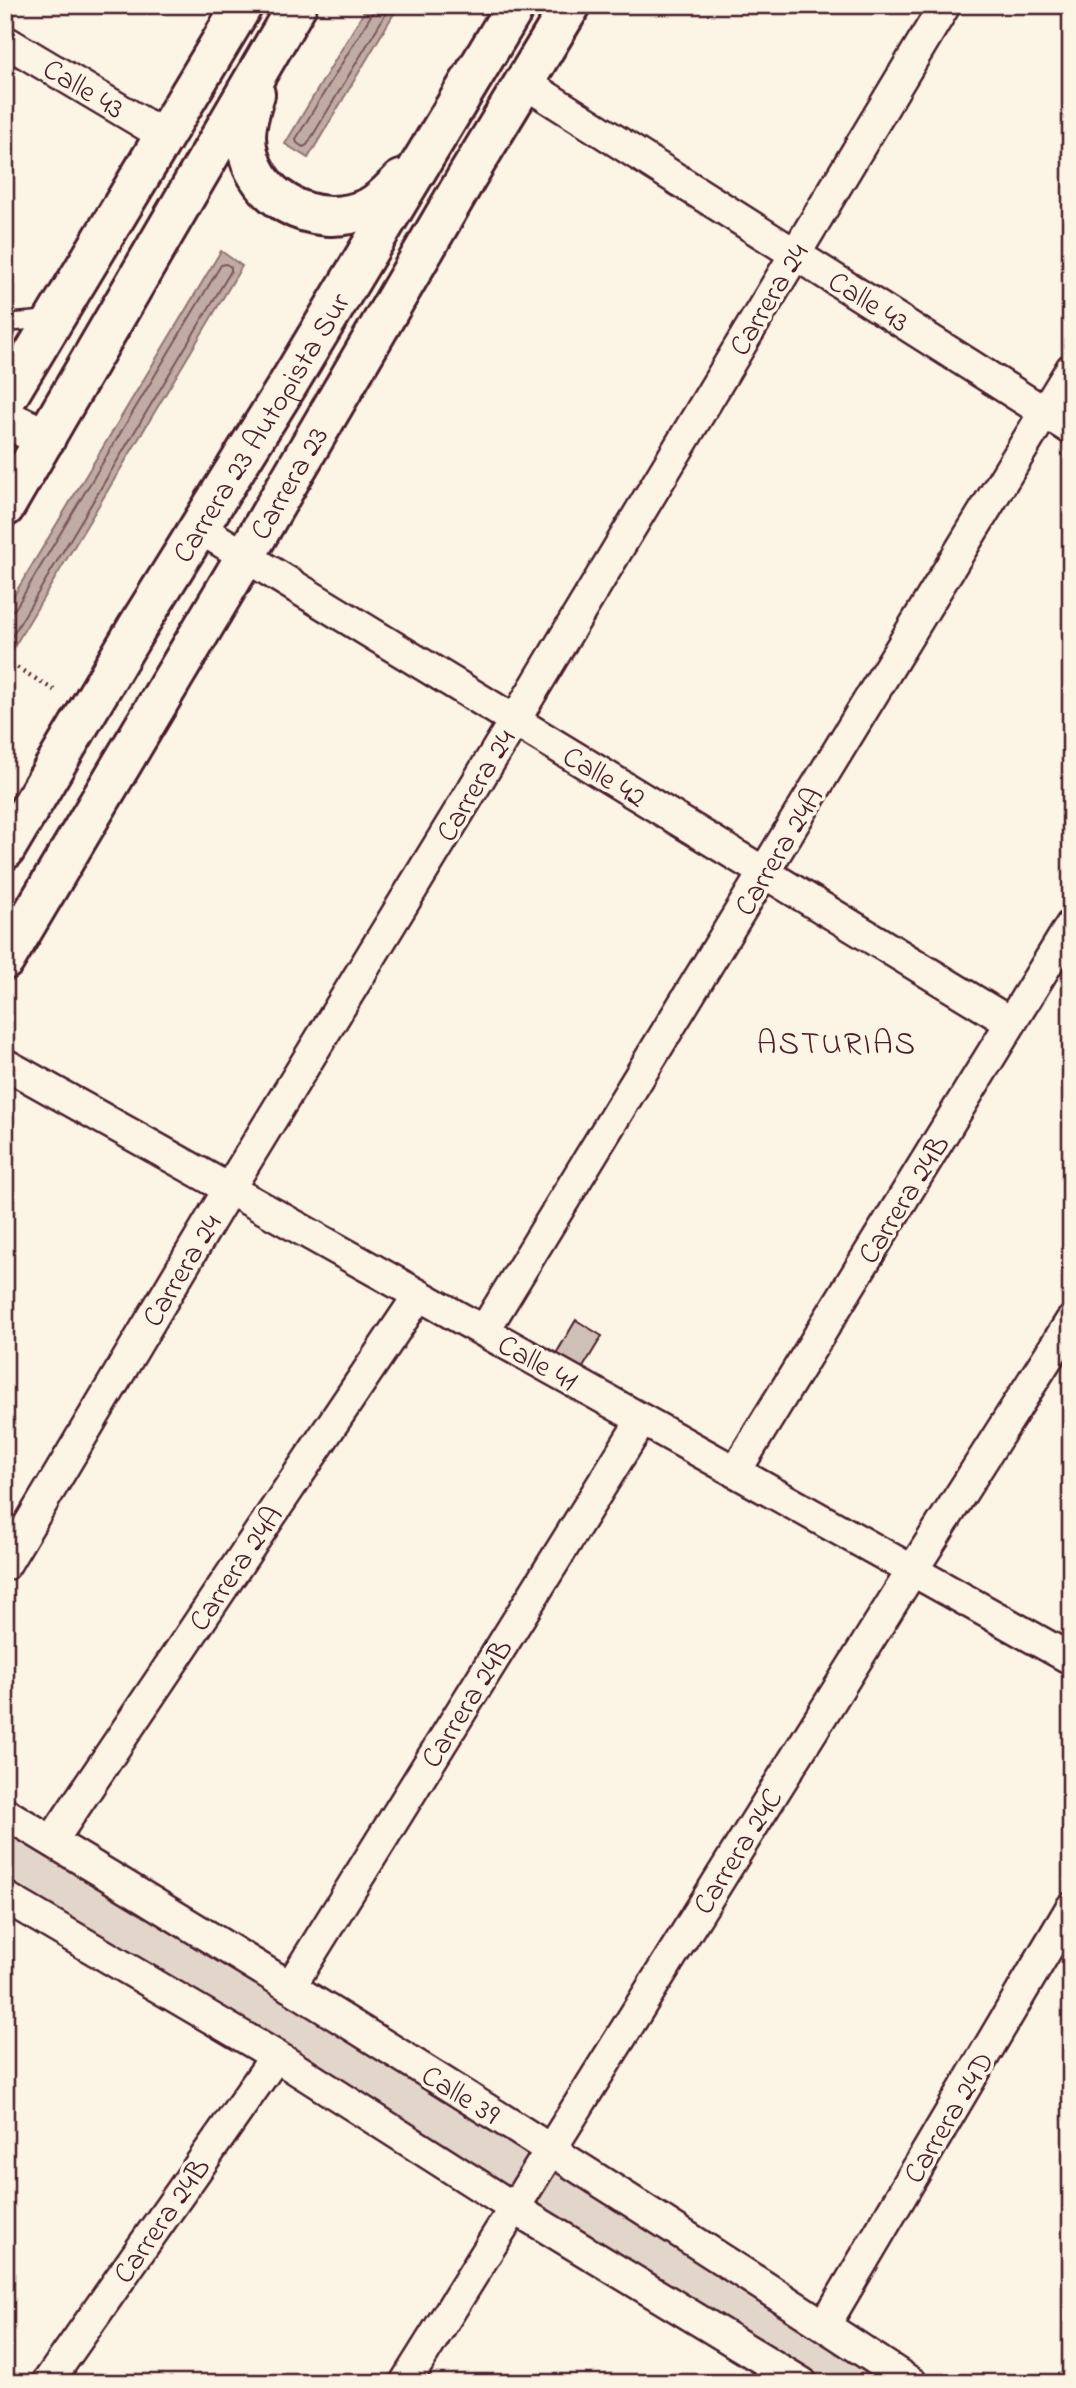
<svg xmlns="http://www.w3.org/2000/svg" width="1076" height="2388" font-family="'Indie Flower',sans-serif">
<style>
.green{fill:#e2d5ca;stroke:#967a7a;stroke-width:2}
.water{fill:#c0aca5;stroke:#917474;stroke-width:2}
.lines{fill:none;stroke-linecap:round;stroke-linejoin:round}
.shore{stroke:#79575c;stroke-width:2}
.building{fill:#cfc0b7;stroke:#4a1f2b;stroke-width:2}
.lane-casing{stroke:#4a1f2b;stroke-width:21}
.street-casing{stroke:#4a1f2b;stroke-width:35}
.secondary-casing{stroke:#4a1f2b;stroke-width:44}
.primary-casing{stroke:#4a1f2b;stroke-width:44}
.path{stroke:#4a1f2b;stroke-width:4.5;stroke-dasharray:2 5;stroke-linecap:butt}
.lane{stroke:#fcf5e5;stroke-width:16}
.street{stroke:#fcf5e5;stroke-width:30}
.secondary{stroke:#fcf5e5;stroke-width:38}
.primary{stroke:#fcf5e5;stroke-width:38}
.labels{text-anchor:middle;stroke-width:7;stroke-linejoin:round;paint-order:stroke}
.street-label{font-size:30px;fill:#4a1f2b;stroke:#fcf5e5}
.neighbourhood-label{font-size:32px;letter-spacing:2px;fill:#4a1f2b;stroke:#fcf5e5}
</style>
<rect width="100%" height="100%" fill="#fcf5e5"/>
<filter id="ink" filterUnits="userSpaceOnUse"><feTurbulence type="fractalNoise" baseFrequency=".0143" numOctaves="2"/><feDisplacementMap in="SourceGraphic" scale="14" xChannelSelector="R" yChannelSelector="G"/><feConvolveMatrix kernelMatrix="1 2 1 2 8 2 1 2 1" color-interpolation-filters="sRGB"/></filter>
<g filter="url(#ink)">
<path class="green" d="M5,1813L912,2383H802L5,1897Z"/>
<path class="water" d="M368,5H399L308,158L285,144Z
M221,251L242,266L5,662V610Z"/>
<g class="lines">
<path class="shore" d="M374,5L373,12L296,139L297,143L303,147L307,145L391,5
M5,613L15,609L221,265L226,264L231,267V271L5,648"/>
</g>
<path class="building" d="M576,1320L602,1336L573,1384L547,1369Z"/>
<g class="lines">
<defs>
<path id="lane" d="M5,323L51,319"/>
<path id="street" d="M5,41L163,135
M525,83L1071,429
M199,528L1011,1023
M5,1064L1071,1659
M484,1331L1071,369
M735,1472L1071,925
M5,1565L229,1189L515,720L945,5
M5,1813C311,1997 614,2187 912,2383
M52,1841L419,1295
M5,1897L276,2056L514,2208L802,2383
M290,1987L642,1420
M825,2325L1071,1908
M47,2383L276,2056
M405,2383L912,1571L1071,1321"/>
<g id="secondary">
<path d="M5,401L243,5"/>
<path id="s1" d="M5,960L245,557L468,175L571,5"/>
</g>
<g id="primary">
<path d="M255,94C251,108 246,121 246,136C247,196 314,233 368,208C381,202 391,190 401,180"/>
<path d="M5,419L46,438"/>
<path d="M5,507L297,5"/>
<path id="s2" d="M5,850L138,626L287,386L516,5"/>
</g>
</defs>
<use href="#lane" class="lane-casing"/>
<use href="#street" class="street-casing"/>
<use href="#secondary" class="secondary-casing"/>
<use href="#primary" class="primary-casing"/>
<path class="path" d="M5,660L54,690"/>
<use href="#lane" class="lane"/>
<use href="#street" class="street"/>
<use href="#secondary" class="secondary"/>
<use href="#primary" class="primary"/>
</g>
</g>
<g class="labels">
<g class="street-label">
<text transform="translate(84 88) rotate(31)" y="10">Calle 43</text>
<text transform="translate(768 299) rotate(-59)" y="10">Carrera 24</text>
<text transform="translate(869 301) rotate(32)" y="10">Calle 43</text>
<text dy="10" stroke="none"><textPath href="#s2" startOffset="494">Carrera 23 Autopista Sur</textPath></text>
<text dy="10" stroke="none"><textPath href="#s1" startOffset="555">Carrera 23</textPath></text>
<text transform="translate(605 776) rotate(31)" y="10">Calle 42</text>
<text transform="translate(475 785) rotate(-59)" y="10">Carrera 24</text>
<text transform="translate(778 851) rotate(-59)" y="10">Carrera 24A</text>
<text transform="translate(903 1199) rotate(-58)" y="10">Carrera 24B</text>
<text transform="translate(181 1270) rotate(-59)" y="10">Carrera 24</text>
<text transform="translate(538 1362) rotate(29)" y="10">Calle 41</text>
<text transform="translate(235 1568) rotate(-56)" y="10">Carrera 24A</text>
<text transform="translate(466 1703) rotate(-58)" y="10">Carrera 24B</text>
<text transform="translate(737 1851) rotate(-58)" y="10">Carrera 24C</text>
<text transform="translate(461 2094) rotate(32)" y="10">Calle 39</text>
<text transform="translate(948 2117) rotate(-59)" y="10">Carrera 24D</text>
<text transform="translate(161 2220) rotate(-55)" y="10">Carrera 24B</text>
</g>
<g class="neighbourhood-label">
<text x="837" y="1053">ASTURIAS</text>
</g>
</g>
<rect width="1076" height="2388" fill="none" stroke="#fcf5e5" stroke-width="28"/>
<rect x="14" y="14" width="1048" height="2360" fill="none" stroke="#4a1f2b" stroke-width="2.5" filter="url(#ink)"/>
</svg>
